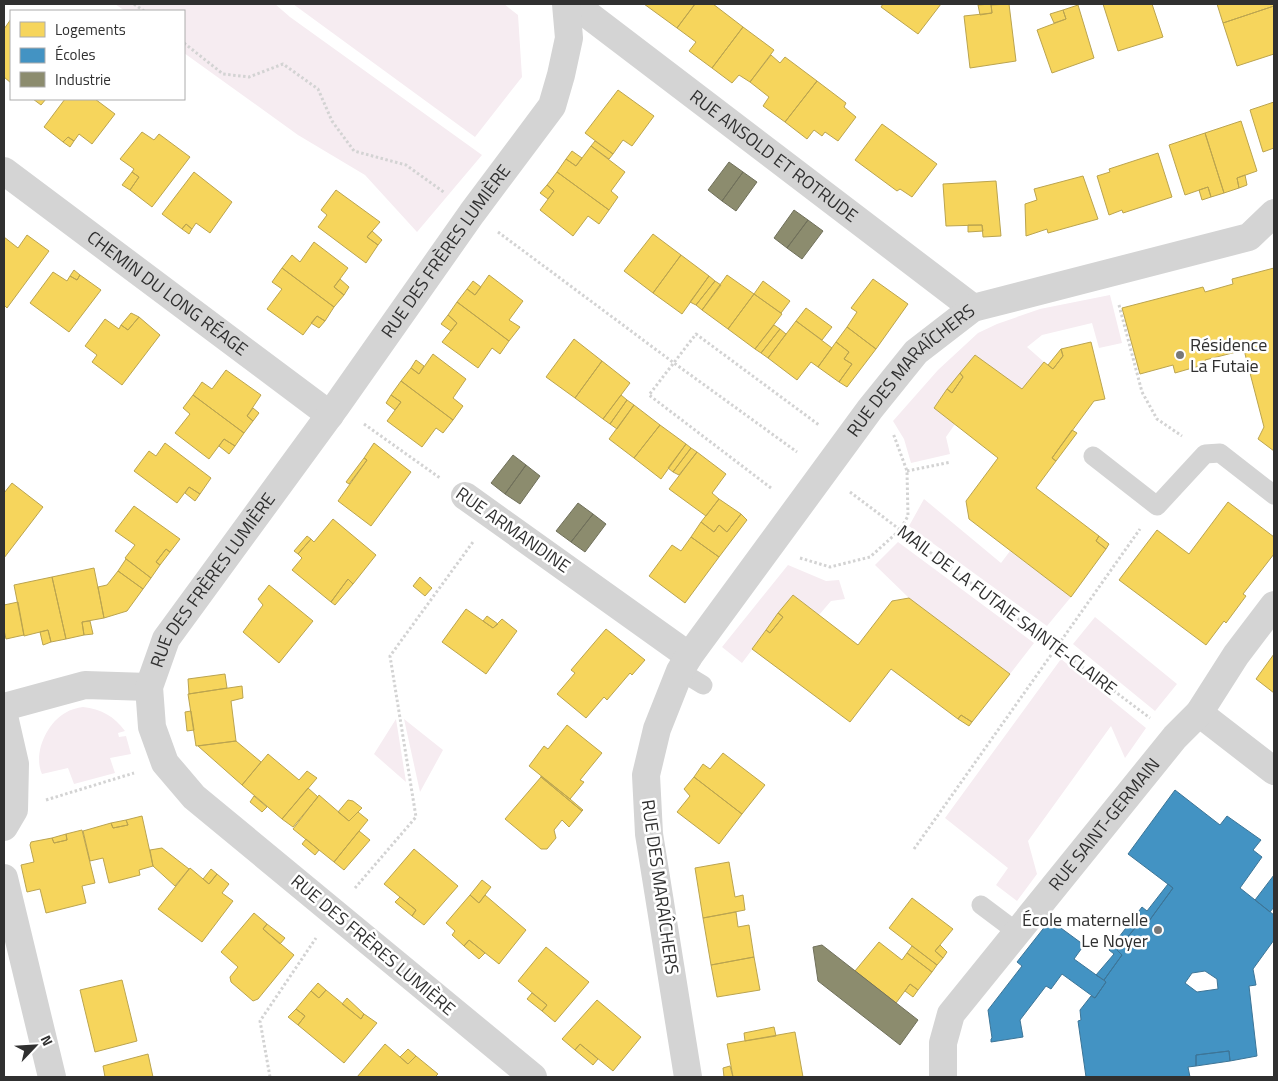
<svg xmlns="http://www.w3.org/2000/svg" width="1278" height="1081" font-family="'Titillium Web',sans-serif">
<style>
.green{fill:#f6ecf1}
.homes{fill:#f6d55c;stroke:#bba44f}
.schools{fill:#4393c3;stroke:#3d7597;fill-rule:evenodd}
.industry{fill:#8c8c6e;stroke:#70705b}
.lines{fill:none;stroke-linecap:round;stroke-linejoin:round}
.path{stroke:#d3d3d3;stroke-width:3;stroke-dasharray:2.5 2.5;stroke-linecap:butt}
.service{stroke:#d4d4d4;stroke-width:19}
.minor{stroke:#d4d4d4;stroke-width:28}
.poi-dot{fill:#787878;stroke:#fff;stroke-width:2}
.labels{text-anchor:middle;stroke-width:5;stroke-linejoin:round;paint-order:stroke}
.street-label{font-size:18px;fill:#303030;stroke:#fff}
.poi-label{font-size:18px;fill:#303030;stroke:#fff;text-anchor:start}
</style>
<rect width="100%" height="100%" fill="#fff"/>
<path class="green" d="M115,4H275L290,17L482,155L417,232L365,175L298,135L184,53V11H125Z
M293,4H504L518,15L522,77L475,137Z
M1110,295L1122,343L1099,348L1092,323L1042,335L1027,347L1044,362L1022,389L975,355L934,407L955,424L946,437L950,454L911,463L904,439L893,421L938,370L978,333L997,324L1040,309Z
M924,499L1001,563L1010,551L1071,597L1047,626L909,526Z
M898,542L1034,643L1010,674L909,598L875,565Z
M788,565L826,581L839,580L845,599L831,601L819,615L793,595L742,663L722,647Z
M1095,617L1177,684L1155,711L1073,644Z
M1061,659L1146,728L1125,758L1111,726L1028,841L1037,874L1017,901L996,885L1008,868L945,818Z
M83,707C101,709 114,716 125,731L118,733L119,737L126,736L131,754L110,758L115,773L74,784L68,768L42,774C33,754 46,724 65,713C71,709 77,708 83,707Z
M396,719L406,782L374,754Z
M404,719L443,750L420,792Z"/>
<path class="homes" d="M644,4H695L677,28Z
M695,4H713L743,27L712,68L689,51L696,42L677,28Z
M883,4H941L918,34L881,7Z
M991,4L992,13L980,15L978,5Z
M1009,4L1016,61L970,68L964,16L992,13L991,5Z
M1103,4H1152L1163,37L1118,51Z
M1217,4H1274V6L1223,23Z
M1078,5L1094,58L1052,73L1037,30L1066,19L1063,10Z
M1274,6V54L1237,66L1223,23Z
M1063,10L1066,19L1054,23L1050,14Z
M11,19V83L4,77V29Z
M743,27L774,50L750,82L739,75L732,83L712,68Z
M771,55L780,63L785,57L817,81L785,122L763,106L769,97L750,82Z
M817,81L846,103L844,107L856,117L838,141L825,132L822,136L814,130L807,139L785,122Z
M618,90L654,116L632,146L623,140L613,154L585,133Z
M33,99H46L41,105Z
M65,99H95L115,114L92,144L79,134L74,141L68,137L63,142L44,127Z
M1274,102V148L1263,152L1250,110Z
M1241,121L1257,171L1237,178L1239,188L1224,193L1205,133Z
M882,124L937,164L912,197L900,189L897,191L855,160Z
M142,132L154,140L159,134L190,157L152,207L130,190L139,177L132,172L134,169L120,159Z
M1205,133L1224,193L1211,197L1208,187L1185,195L1169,145Z
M68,137L74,141L70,147L63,142Z
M595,141L613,154L609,159L591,146Z
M591,146L625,172L611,191L618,197L609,210L557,172L566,159L576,166Z
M572,151L582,158L576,166L566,159Z
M1158,153L1172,197L1123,213L1122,210L1109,215L1097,176L1110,172L1109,169Z
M132,172L139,177L130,190L122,185Z
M194,172L232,202L210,233L196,223L192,229L186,224L182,229L162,214Z
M557,172L609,210L599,224L588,216L573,236L540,210L554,191L547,185Z
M1245,175L1247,185L1239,188L1237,178Z
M1083,176L1098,219L1048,233L1047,229L1026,236L1025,204L1037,200L1034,189Z
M996,181L1001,236L983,237L982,225L946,226L943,184Z
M547,185L554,191L548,199L540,193Z
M1208,187L1211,197L1202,200L1199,190Z
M336,190L380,222L367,237L378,245L366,263L318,227L327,215L321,210Z
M186,224L192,229L189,234L182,229Z
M968,225H982L983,231L968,232Z
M372,231L382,240L378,245L367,237Z
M653,234L681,255L653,293L624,271Z
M27,235L49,251L7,308L4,305V237L18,248Z
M314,242L348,268L334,287L344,295L334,307L282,268L292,255L300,262Z
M681,255L709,276L682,314L653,293Z
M282,268L334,307L325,321L317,316L303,335L267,309L282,289L272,282Z
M1274,268V451L1258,439L1264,427L1244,350L1205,360L1206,364L1175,373L1173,365L1140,374L1122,308L1203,287L1205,292L1233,284L1232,279Z
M74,270L80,275L77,280L70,276Z
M53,272L67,281L70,276L77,280L80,275L101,290L69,332L30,303Z
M489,275L523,301L509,320L520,327L509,341L457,302L467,289L475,295Z
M727,275L754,294L728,329L702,310Z
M709,276L715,281L696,305L690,302Z
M340,279L349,287L344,295L334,287Z
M873,279L908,304L876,349L847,327L857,312L851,308Z
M473,281L481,287L475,295L467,289Z
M715,281L721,285L702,310L696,305Z
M763,281L790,301L781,313L754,294Z
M754,294L782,314L755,349L728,329Z
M457,302L509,341L500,354L492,348L478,368L442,342L457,323L448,315Z
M806,308L832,327L822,340L796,321Z
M131,313L139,317L128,330L121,325Z
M448,315L457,323L451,331L441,324Z
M317,316L325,321L319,328L311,323Z
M139,317L160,335L122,385L92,362L97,355L85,346L105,319L119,329L121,325L128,330Z
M796,321L832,348L818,367L811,362L797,380L768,358Z
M774,325L780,329L761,353L755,349Z
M847,327L876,349L847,387L839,382L852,364L844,359L849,352L836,342Z
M780,329L786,334L768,358L761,353Z
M574,339L602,361L575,398L546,377Z
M836,342L849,352L844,359L852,364L839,382L818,367Z
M1091,342L1105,399L1094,401L1052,458L1056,461L1036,488L1099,536L1096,541L1106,549L1071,597L969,519L966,501L998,458L934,408L947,389L952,393L963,377L960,373L975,355L1022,389L1044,362L1053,369L1063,356L1061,349Z
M1061,349L1063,356L1053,369L1048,365Z
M433,354L466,379L453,398L463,406L453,420L401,381L411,368L419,374Z
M416,360L424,366L419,374L411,368Z
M602,361L630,383L603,419L575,398Z
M226,370L261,395L247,416L253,421L244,433L193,395L202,382L212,389Z
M960,373L963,377L952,393L947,389Z
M401,381L453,420L443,433L436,428L422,447L387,421L401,402L391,395Z
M193,395L244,433L235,446L224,439L209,459L175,433L190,414L183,408Z
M391,395L401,402L395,410L386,403Z
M621,395L627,400L610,424L603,419Z
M627,400L634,405L617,429L610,424Z
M634,405L660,425L634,458L609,439Z
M253,408L259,413L253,421L247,416Z
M660,425L686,444L661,479L634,458Z
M1072,430L1077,433L1056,461L1052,458Z
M224,439L235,446L229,454L219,446Z
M165,443L211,478L200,494L189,487L177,503L134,471L149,451L156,456Z
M374,443L411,472L371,526L338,501L367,460L364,458Z
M686,444L691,448L673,472L668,468Z
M691,448L697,452L679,475L673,472Z
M697,452L726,474L712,493L719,499L706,516L669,489Z
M364,458L367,460L349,484L346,482Z
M12,483L43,507L4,558V493Z
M189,487L200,494L195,501L185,493Z
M719,499L741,514L727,532L719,525L714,532L701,522Z
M1228,502L1274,537V554L1243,594L1246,596L1226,623L1224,621L1206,645L1119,580L1157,530L1189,554Z
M134,506L180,539L170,552L166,549L156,562L160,565L151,578L125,558L135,545L115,531Z
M741,514L747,520L719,557L691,537L701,522L714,532L719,525L727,532Z
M333,519L376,555L353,584L348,579L331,602L292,570L302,558L298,554L311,539L314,542Z
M307,536L311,539L298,554L294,551Z
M1099,536L1109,544L1106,549L1096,541Z
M691,537L719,557L685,603L649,576L672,545L681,551Z
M166,549L170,552L160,565L156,562Z
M126,559L151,578L143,589L118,571Z
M94,568L104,618L82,622L84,635L66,639L52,577Z
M118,571L143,589L127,611L104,618L98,587L107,585Z
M52,577L66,639L51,642L48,630L24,636L14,585Z
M420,577L432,588L425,596L413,586Z
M348,579L353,584L335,605L331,602Z
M269,585L313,621L279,663L243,632L263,605L258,599Z
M793,595L858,645L892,601L909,598L1010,674L972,722L961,715L958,719L891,669L850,722L752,649L766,630L770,633L783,617L778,613Z
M18,602L24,635L6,639L4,630V605Z
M466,609L493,628L502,619L517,631L486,674L442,642Z
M778,613L783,617L770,633L766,630Z
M487,616L498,624L493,628L483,621Z
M90,621L93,634L84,635L82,622Z
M606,629L645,660L632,675L630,673L607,700L604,697L586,718L557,694L575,673L571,670Z
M48,630L51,642L43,645L40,632Z
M1274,654V693L1256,679Z
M225,674L227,688L189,694L188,679Z
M242,686L243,698L231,701L236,741L196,746L188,694Z
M191,711L194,730L187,731L185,712Z
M961,715L972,722L969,726L958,719Z
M567,725L602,753L580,780L584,782L570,799L529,766L544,746L548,749Z
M236,741L261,762L242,785L198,746Z
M723,753L765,785L742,814L694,777L703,764L710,769Z
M268,754L299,780L307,771L317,778L282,819L242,785Z
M541,776L570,799L583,810L582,811L541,777Z
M541,777L582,811L569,827L562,820L554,830L556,838L547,849H541L505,819Z
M694,777L742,814L719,844L677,812L690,796L684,789Z
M308,788L318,797L293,827L282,819Z
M319,795L349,821L358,812L368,820L334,862L293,829Z
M254,796L267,807L262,812L250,802Z
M348,800L353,801L362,808L349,821L338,812Z
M142,816L153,866L139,870L140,875L109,883L103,858L90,861L83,831L111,823L113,828L128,825L126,820Z
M126,820L128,825L113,828L111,823Z
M82,830L95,883L82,886L86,903L46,913L40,889L27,892L21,865L34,862L30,845L31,842L52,838L54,843L67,840L66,834Z
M359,831L370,840L344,870L334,862Z
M66,834L67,840L54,843L52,838Z
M306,839L319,850L315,855L302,844Z
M162,848L189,869L175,886L153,866L150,850Z
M414,849L458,886L424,925L412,916L416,910L384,884Z
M729,862L735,897L743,895L745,910L703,918L695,868Z
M190,868L209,884L217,874L229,884L222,893L233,901L202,942L158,909Z
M211,869L217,874L209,884L203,879Z
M482,880L491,887L479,903L470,895Z
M470,895L479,903L485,895L526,930L499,964L469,940L464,946L452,935L455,931L446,923Z
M400,897L416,910L412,916L395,902Z
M912,898L953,929L935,951L943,958L937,965L889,928Z
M736,912L738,927L749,925L754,957L711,965L703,918Z
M254,913L267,924L263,929L294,955L258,999L253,1001L231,982L230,977L238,967L221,952Z
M267,924L285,938L280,944L263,929Z
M469,940L485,953L479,959L464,946Z
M879,942L902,960L907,953L932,972L918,990L910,984L896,1003L855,971Z
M940,945L947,952L943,958L935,951Z
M912,946L937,965L932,972L907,953Z
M546,947L589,982L555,1022L542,1011L547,1005L518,981Z
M754,957L760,990L717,997L711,965Z
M122,980L137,1041L95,1052L80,990Z
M318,983L326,990L319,998L311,991Z
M910,984L918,990L913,997L905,991Z
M326,990L361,1019L364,1014L377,1023L344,1063L298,1025L305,1016L296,1009L311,991L319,998Z
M532,993L547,1005L542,1011L527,999Z
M347,998L364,1014L361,1019L342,1004Z
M597,1000L641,1037L613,1071L580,1044L575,1050L562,1039Z
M296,1009L305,1016L298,1025L288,1017Z
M774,1027L776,1036L745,1041L744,1033Z
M795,1032L803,1077H733L727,1044Z
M385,1044L408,1064L416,1056L438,1074L435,1077H357Z
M580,1044L598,1059L593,1065L575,1050Z
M408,1049L416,1056L408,1064L400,1057Z
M148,1054L153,1077H105L103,1066Z
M730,1066L733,1077H724L723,1068Z"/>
<path class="schools" d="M1175,790L1220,825L1227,816L1261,840L1253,850L1262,857L1240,888L1274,915V940L1253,969L1256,985L1249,986L1257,1056L1230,1061L1229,1051L1196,1055V1066L1188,1067L1190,1077H1086L1078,1021L1081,1020L1080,1010L1091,996L1095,998L1106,982L1104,980L1122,955L1117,950L1144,917L1149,921L1173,888L1128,854ZM1205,971L1217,979L1218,989L1197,992L1185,983L1192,973Z
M1274,875V907L1270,912L1255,900Z
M1168,884L1173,888L1149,921L1144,917L1117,950L1122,955L1104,980L1096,975L1114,954L1109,950L1142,907L1147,911Z
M1050,920L1084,945L1074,959L1106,982L1095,998L1062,974L1051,989L1046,986L1020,1020L1023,1037L991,1042V1039L992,1038L988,1010L1022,966L1017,962Z
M1229,1051L1230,1061L1196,1066V1055Z"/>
<path class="industry" d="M729,162L743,172L722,201L708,190Z
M743,172L757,182L736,211L722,201Z
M794,210L808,220L787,248L774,238Z
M808,220L823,231L802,259L787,248Z
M513,455L526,465L505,494L491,483Z
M526,465L540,476L520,504L505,494Z
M578,503L593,514L571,542L556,531Z
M593,514L606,524L585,552L571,542Z
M822,945L918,1020L900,1045L818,981L813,947Z"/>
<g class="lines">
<path class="path" d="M134,4L144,11
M184,43L223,74L249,77L283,64L318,89L332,121L354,151L406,165L445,193
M498,232L674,363L797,452
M1119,305L1142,392L1157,419L1182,436
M364,424L440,478
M907,471L951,462
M771,488L649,395L696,334L819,425
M850,492L1150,718
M800,558L830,567L870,557L900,530L908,516L907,471L893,433
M46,800L134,773
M914,849L1140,529
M355,888L416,817L390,656L473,542
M270,1077L260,1021L316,938"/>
<path class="service" d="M1093,456L1157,506L1205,454L1220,453L1274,495
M680,671L703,685
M981,905L1017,932"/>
<g class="minor">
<path id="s1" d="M574,4L973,308"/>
<path id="s2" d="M4,171L330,415"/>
<path d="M465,496L689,656"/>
<path d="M4,707L85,685L149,687"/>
<path d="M1199,713L1274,771"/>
<path d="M4,716L15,764L14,810L4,827"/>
<path d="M4,878L52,1077"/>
<path id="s3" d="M533,1077L194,797L165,763L152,727L149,687L166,639L337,405L472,213L552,106L561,75L569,38L566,4"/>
<path id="s4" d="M688,1077L649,834L646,775L657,729L680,671L689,656L870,409L916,352L973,308L1249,237L1274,213"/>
<path id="s5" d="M943,1077V1043L951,1014L1175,737L1199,713L1236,655L1274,605"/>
</g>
</g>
<g class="poi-dot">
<circle cx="1180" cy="355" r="5"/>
<circle cx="1158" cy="930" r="5"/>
</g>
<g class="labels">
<g class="street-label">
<text dy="6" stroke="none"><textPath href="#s1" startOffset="251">RUE ANSOLD ET ROTRUDE</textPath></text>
<text dy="6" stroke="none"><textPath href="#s3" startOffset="1092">RUE DES FRÈRES LUMIÈRE</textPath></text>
<text dy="6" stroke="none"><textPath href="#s2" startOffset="204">CHEMIN DU LONG RÉAGE</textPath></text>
<text dy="6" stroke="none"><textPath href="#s4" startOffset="795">RUE DES MARAÎCHERS</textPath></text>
<text transform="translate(513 530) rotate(35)" y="6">RUE ARMANDINE</text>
<text dy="6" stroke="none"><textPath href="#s3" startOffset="688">RUE DES FRÈRES LUMIÈRE</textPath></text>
<text transform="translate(1007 610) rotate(37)" y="6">MAIL DE LA FUTAIE SAINTE-CLAIRE</text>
<text dy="6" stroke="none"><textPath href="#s5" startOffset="308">RUE SAINT-GERMAIN</textPath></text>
<text transform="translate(660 887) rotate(82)" y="6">RUE DES MARAÎCHERS</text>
<text transform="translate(373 945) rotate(40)" y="6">RUE DES FRÈRES LUMIÈRE</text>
</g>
<g class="poi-label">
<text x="1190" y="351">Résidence<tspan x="1190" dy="21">La Futaie</tspan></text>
<text x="1148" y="926" text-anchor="end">École maternelle<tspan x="1148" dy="21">Le Noyer</tspan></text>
</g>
</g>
<rect width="1278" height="1081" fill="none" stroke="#303030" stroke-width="10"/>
<rect x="10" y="10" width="175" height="90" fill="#ffffff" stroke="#acacac"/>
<rect x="20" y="22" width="25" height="15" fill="#f6d55c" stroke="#acacac"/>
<text x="55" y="35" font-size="15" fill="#303030">Logements</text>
<rect x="20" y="48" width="25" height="15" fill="#4393c3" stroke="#acacac"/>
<text x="55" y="60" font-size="15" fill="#303030">Écoles</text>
<rect x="20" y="72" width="25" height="15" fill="#8c8c6e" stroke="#acacac"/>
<text x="55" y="85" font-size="15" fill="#303030">Industrie</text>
<g transform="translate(35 1046) rotate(65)" stroke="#ffffff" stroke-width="4" paint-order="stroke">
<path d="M0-4L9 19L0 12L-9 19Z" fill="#303030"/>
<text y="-8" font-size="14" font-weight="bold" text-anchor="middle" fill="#303030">N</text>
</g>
</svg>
